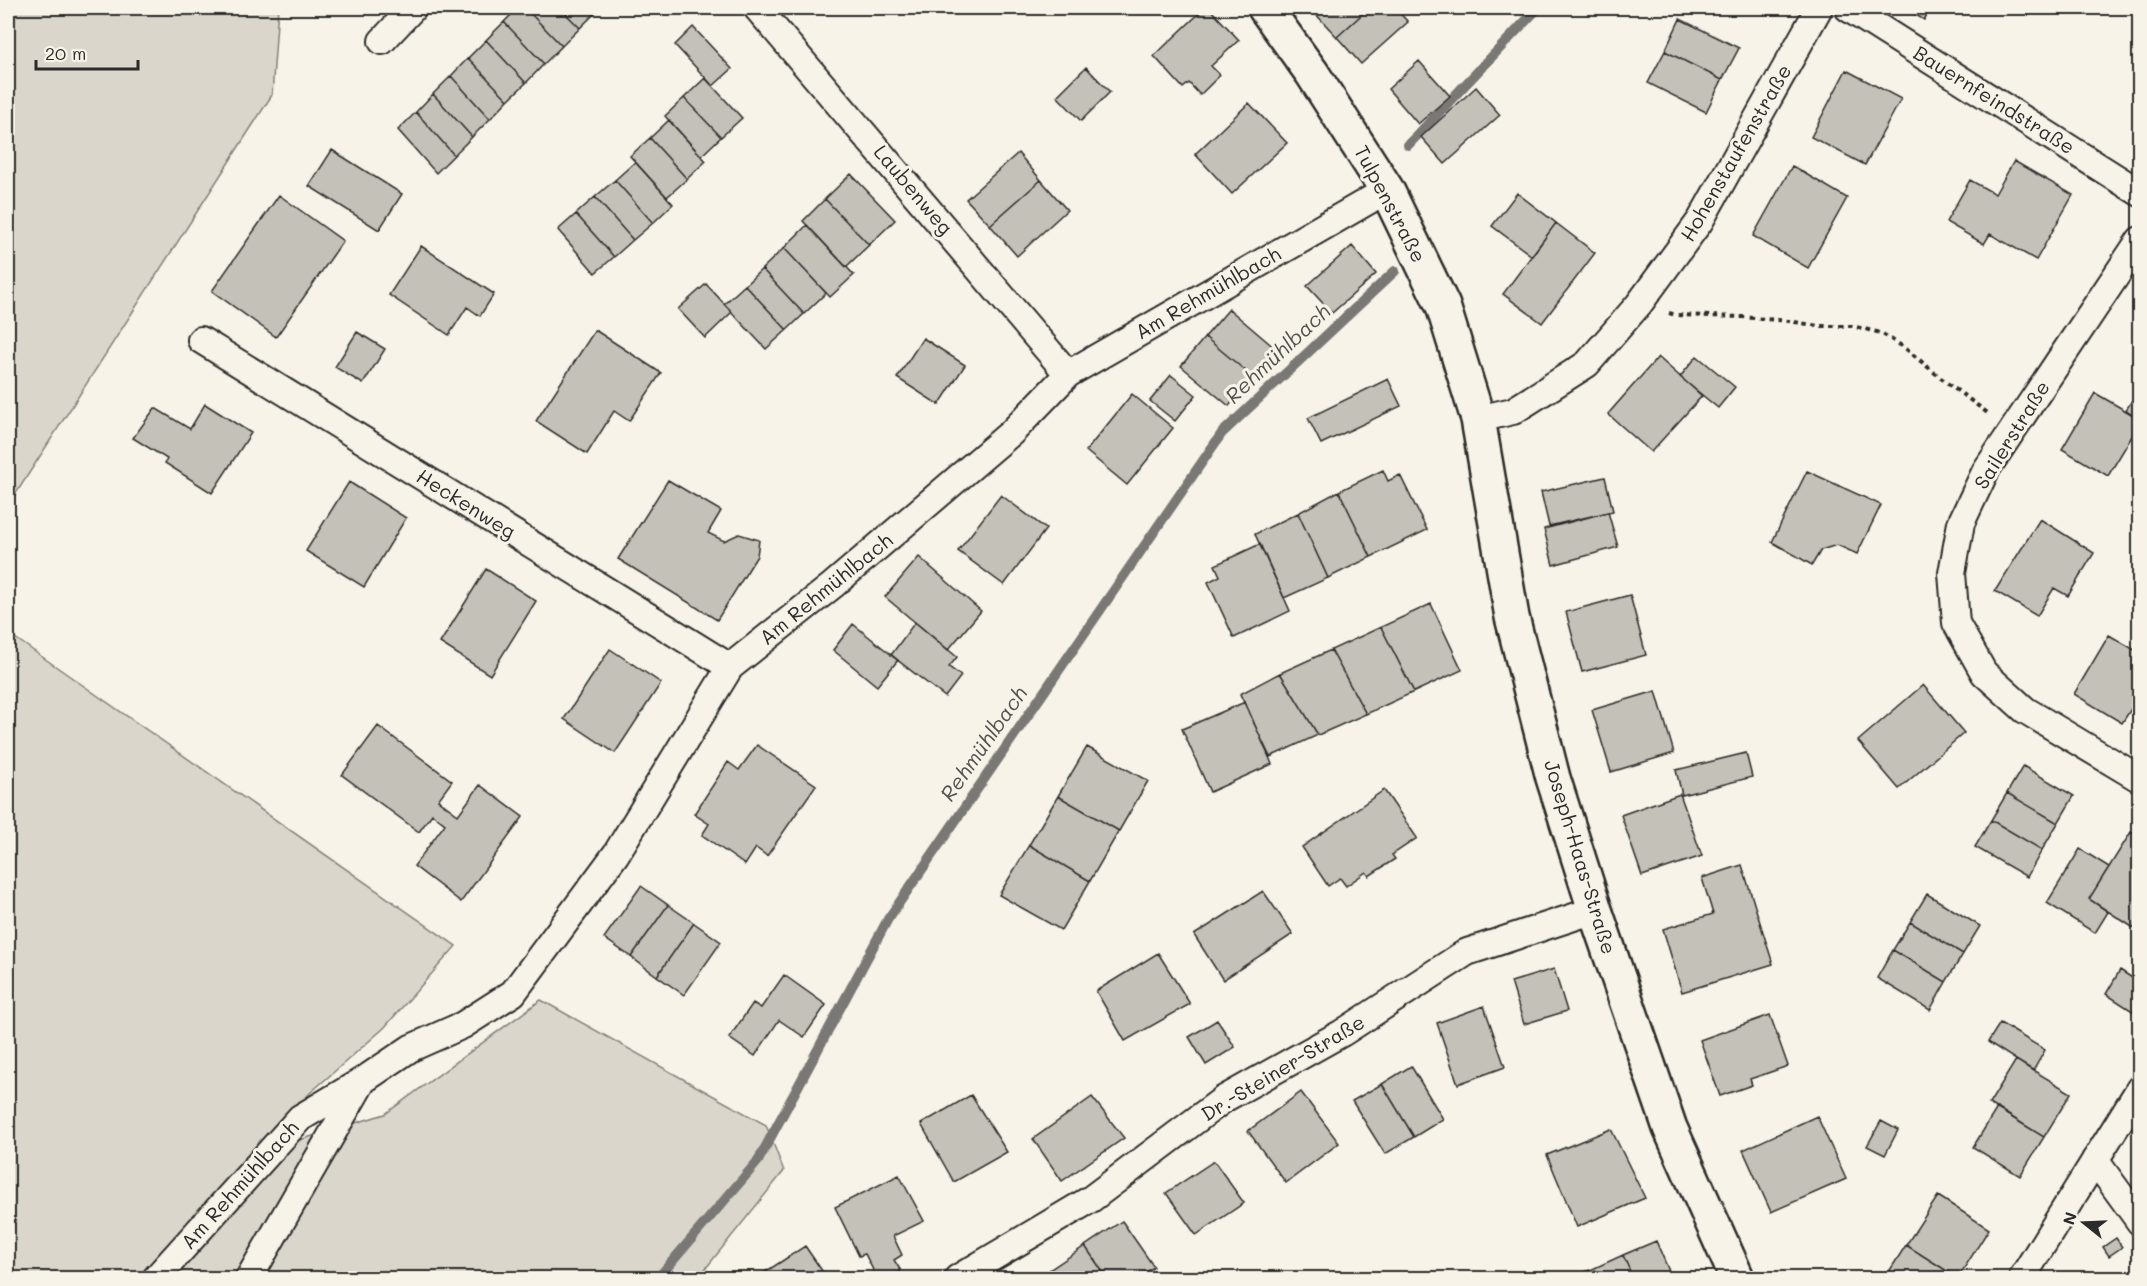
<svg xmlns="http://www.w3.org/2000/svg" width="2147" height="1286" font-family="Mali,sans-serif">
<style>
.green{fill:#dad6cc;stroke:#82807c;stroke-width:1.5}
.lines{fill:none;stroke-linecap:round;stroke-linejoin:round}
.stream{stroke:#7a7874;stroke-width:10}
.building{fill:#c4c1b9;stroke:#2b2b2b;stroke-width:1.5}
.minor-casing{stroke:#2b2b2b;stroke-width:30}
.tertiary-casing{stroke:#2b2b2b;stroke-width:38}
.path{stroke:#2b2b2b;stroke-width:4;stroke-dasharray:4.5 4.5;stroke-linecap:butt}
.minor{stroke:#f7f3e8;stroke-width:26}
.tertiary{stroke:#f7f3e8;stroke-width:33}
.labels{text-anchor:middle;stroke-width:6;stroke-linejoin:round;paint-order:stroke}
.street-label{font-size:20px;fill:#2b2b2b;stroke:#f7f3e8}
.water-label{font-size:21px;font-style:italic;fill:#53524f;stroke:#f7f3e8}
</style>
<rect width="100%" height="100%" fill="#f7f3e8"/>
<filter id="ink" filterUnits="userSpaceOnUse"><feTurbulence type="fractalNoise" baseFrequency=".0167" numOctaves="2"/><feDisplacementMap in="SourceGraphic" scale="12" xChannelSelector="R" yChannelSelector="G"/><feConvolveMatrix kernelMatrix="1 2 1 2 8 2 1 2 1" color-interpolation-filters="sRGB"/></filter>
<g filter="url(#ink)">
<path class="green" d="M8,8H278L272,95L8,506Z
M8,633L456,946L384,1028L310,1093L138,1278H8Z
M541,1000L766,1125L784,1171L698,1278H170L293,1142L385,1114Z"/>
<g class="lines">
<path class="stream" d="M1408,145L1538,8
M658,1278L758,1161L888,919L1222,433L1395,271"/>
</g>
<path class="building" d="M518,8H525L562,46L544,64L504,22Z
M525,8H560L580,28L562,46Z
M560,8H595L598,10L580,28Z
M1205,8H1209L1239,40L1211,66L1220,75L1200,95L1189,83L1183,88L1154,56Z
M1310,8H1369L1337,37Z
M1369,8H1395L1408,22L1361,64L1337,37Z
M1904,8H1931L1924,20Z
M1680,19L1739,48L1722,80L1665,51Z
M504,22L544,64L526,83L486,40Z
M693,27L732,69L713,86L675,45Z
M486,40L526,83L508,100L468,58Z
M1665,51L1722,80L1706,112L1648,83Z
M468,58L508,100L490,119L451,76Z
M1419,61L1450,96L1418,124L1388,89Z
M1086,67L1110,92L1081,121L1057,96Z
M1846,70L1901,99L1865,165L1811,137Z
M451,76L490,119L472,137L433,94Z
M705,78L742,118L721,137L684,98Z
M1476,87L1500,115L1445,164L1421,137Z
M433,94L472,137L454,155L416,112Z
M684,98L721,137L701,156L665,116Z
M1249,103L1287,143L1232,194L1195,154Z
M416,112L454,155L436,173L398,130Z
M669,120L706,161L687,179L650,138Z
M650,138L687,179L667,197L630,156Z
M332,150L402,194L379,230L309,186Z
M1018,153L1041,180L990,225L966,199Z
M2014,161L2073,195L2036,260L1990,234L1984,244L1946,222L1970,180L1995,194Z
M635,162L673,204L653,223L615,180Z
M1792,166L1847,198L1808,268L1753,236Z
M851,174L895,220L869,245L825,199Z
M615,180L653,223L633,240L595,197Z
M1041,180L1067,210L1017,256L990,225Z
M1517,193L1556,223L1532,256L1492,226Z
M279,195L343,241L276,337L212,291Z
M595,197L633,240L614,257L576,214Z
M825,199L869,245L846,267L803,221Z
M576,214L614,257L595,273L558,230Z
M1556,223L1595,253L1542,323L1503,294Z
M807,225L854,275L830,297L784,248Z
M421,246L494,294L480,316L467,307L449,335L389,295Z
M1352,246L1376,274L1332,313L1307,286Z
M784,248L826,293L804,314L762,269Z
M762,269L804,314L787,330L745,285Z
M706,284L732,312L705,338L678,309Z
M745,285L787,330L766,349L724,304Z
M1229,309L1276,349L1253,377L1205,337Z
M595,330L661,373L629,421L614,411L587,454L536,421Z
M357,332L385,349L363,384L335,367Z
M1205,337L1253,377L1229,406L1181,366Z
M923,338L965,365L939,405L897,378Z
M1697,356L1735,387L1718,408L1680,377Z
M1658,357L1702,396L1651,452L1608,414Z
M1171,375L1196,395L1175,421L1150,401Z
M1388,379L1401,406L1321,444L1308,418Z
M2140,387V419L2126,410Z
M2095,393L2140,419V423L2108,476L2062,449Z
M1132,394L1173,428L1127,485L1086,451Z
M205,404L251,433L212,493L165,463L167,459L133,438L155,408L190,429Z
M1383,470L1388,481L1400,475L1427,530L1371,557L1339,491Z
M1807,471L1881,505L1857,554L1837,545L1821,550L1812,565L1772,542Z
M1605,477L1613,511L1549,526L1541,492Z
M668,480L721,511L708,533L724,541L739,534L759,540L757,556L717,620L618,559Z
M349,482L406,518L364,587L306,551Z
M1339,491L1371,557L1328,578L1298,513Z
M1001,495L1046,529L1004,585L958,551Z
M1608,512L1618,547L1553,565L1544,529Z
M1298,513L1328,578L1284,598L1255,534Z
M2040,519L2094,553L2068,596L2054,588L2037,616L1995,591Z
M1260,544L1290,611L1234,638L1208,582L1220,576L1215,565Z
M919,557L981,611L948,650L885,597Z
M486,569L536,601L490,675L440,643Z
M1630,595L1646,655L1582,672L1566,612Z
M1431,604L1462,670L1414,692L1381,627Z
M915,622L957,657L949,667L961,676L945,697L891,655Z
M853,624L898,660L877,686L833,650Z
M1381,627L1414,692L1366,714L1331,650Z
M2109,635L2140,653V695L2122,723L2074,694Z
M610,649L661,683L615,753L564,719Z
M1331,650L1366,714L1318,735L1280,673Z
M1280,673L1318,735L1270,757L1240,694Z
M1923,685L1964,733L1899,789L1858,741Z
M1656,691L1674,753L1611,772L1592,710Z
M1245,702L1272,764L1210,792L1182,729Z
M378,726L452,781L438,800L458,815L480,785L523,817L461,902L414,866L445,824L432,814L419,832L342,775Z
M757,745L816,785L767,856L756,848L745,865L702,835L709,824L694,814L728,762L739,770Z
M1087,747L1148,781L1119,831L1058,796Z
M1746,753L1752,777L1682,795L1676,770Z
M2023,766L2074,796L2058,823L2007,793Z
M1384,790L1417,838L1392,855L1395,859L1369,876L1366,872L1346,886L1340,878L1328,886L1302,847Z
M2007,793L2058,823L2042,850L1991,820Z
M1680,794L1702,856L1642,876L1621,815Z
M1058,796L1119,831L1090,881L1029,845Z
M1991,820L2042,850L2027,877L1975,847Z
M2131,832L2140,837V932L2089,899Z
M1029,845L1090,881L1061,930L999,895Z
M2080,849L2109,867L2089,899L2108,912L2095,933L2047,903Z
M1742,865L1773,964L1682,992L1663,929L1713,914L1702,878Z
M641,886L668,905L631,957L604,938Z
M1263,891L1293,934L1223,980L1194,935Z
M1927,894L1980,926L1963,954L1910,922Z
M668,905L694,923L657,976L631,957Z
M1910,922L1963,954L1946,982L1893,950Z
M694,923L721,942L684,995L657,976Z
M1893,950L1946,982L1930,1010L1877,978Z
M1158,953L1190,1004L1125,1041L1096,991Z
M1554,969L1567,1011L1524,1024L1511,982Z
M2120,970L2140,983V1004L2134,1012L2106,994Z
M784,975L826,1005L804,1037L779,1020L755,1056L729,1038L753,1003L761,1008Z
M1484,1006L1505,1067L1458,1084L1437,1023Z
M1770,1015L1788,1066L1750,1079L1752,1085L1720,1096L1700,1040Z
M1217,1020L1235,1047L1206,1065L1189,1037Z
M2000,1023L2045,1050L2033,1071L1988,1042Z
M2016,1060L2071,1093L2044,1137L1989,1104Z
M1411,1066L1443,1119L1414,1137L1382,1084Z
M1382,1084L1414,1137L1385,1154L1352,1101Z
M1301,1092L1339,1143L1286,1183L1248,1131Z
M971,1095L1007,1152L954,1182L921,1124Z
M1092,1097L1124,1138L1062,1181L1033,1139Z
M1997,1108L2044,1137L2020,1176L1973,1147Z
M1817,1116L1846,1179L1771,1212L1743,1150Z
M1881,1121L1898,1130L1885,1155L1867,1146Z
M1611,1129L1645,1198L1577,1227L1547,1155Z
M1214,1161L1244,1203L1196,1235L1166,1193Z
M899,1175L924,1221L893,1236L902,1255L894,1260L901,1271L887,1278H877L865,1254L859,1256L835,1207Z
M1938,1196L1989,1229L1958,1278L1906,1245Z
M1122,1221L1154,1267L1137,1278H1107L1085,1246Z
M2116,1238L2122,1247L2109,1256L2103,1247Z
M1656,1241L1672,1278H1633L1623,1255Z
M1906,1245L1958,1278H1885Z
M805,1246L827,1278H756Z
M1085,1246L1107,1278H1053L1048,1271Z
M1623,1255L1633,1278H1594L1590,1270Z
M1590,1270L1594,1278H1570Z"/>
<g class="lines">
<defs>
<path id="minor" d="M757,8L1068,374
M1848,8L2140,193
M382,41L413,8
M2140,240L1986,470L1961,523L1952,573L1956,623L1984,673L2025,710L2140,779
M201,340L730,667
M1478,419L1513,411L1587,364L1639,304L1700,221L1819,8
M2095,1160L2140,1222
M156,1278L300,1118L362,1081L411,1048L463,1025L513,993L616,854L730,667L833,585L1012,432L1068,374L1387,190
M249,1278L362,1082
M958,1278L1091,1199L1224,1099L1342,1033L1467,952L1595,910
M2022,1278L2140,1088"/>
<path id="tertiary" d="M1265,8L1312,73L1387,190L1443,306L1478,419L1512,617L1553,778L1595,910L1670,1128L1737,1278"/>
</defs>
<use href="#minor" class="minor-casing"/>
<use href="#tertiary" class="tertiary-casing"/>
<path class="path" d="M1669,313L1676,315L1742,317L1789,321L1819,326H1852L1881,333L1905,348L1947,383L1989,414"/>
<use href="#minor" class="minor"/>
<use href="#tertiary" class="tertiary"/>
</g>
</g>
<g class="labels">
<g class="street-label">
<text transform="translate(1994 100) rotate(32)" y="7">Bauernfeindstraße</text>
<text transform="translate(1736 153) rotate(-60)" y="7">Hohenstaufenstraße</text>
<text transform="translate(913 190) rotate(50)" y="7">Laubenweg</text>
<text transform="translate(1390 204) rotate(62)" y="7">Tulpenstraße</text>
<text transform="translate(1208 293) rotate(-30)" y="7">Am Rehmühlbach</text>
<text transform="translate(2012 435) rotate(-58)" y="7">Sailerstraße</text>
<text transform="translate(466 504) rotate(32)" y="7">Heckenweg</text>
<text transform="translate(826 589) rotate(-39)" y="7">Am Rehmühlbach</text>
<text transform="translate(1580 857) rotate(73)" y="7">Joseph-Haas-Straße</text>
<text transform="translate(1283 1068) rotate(-31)" y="7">Dr.-Steiner-Straße</text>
<text transform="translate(240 1185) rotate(-48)" y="7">Am Rehmühlbach</text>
</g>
<g class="water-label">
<text transform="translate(1278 354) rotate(-43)" y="7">Rehmühlbach</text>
<text transform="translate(984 744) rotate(-55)" y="7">Rehmühlbach</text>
</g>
</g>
<rect width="2147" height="1286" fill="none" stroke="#f7f3e8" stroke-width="30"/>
<rect x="15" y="15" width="2117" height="1256" fill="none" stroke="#2b2b2b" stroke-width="2" filter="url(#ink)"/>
<g transform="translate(2084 1223) rotate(288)" stroke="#f7f3e8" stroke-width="4.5" paint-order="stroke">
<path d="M0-4.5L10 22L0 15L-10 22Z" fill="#2b2b2b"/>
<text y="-9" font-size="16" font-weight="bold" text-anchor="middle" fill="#2b2b2b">N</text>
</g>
<path d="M36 60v9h102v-9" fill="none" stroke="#2b2b2b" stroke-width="3"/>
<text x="45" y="60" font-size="18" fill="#2b2b2b" stroke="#f7f3e8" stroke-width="4.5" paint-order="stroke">20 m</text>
</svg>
